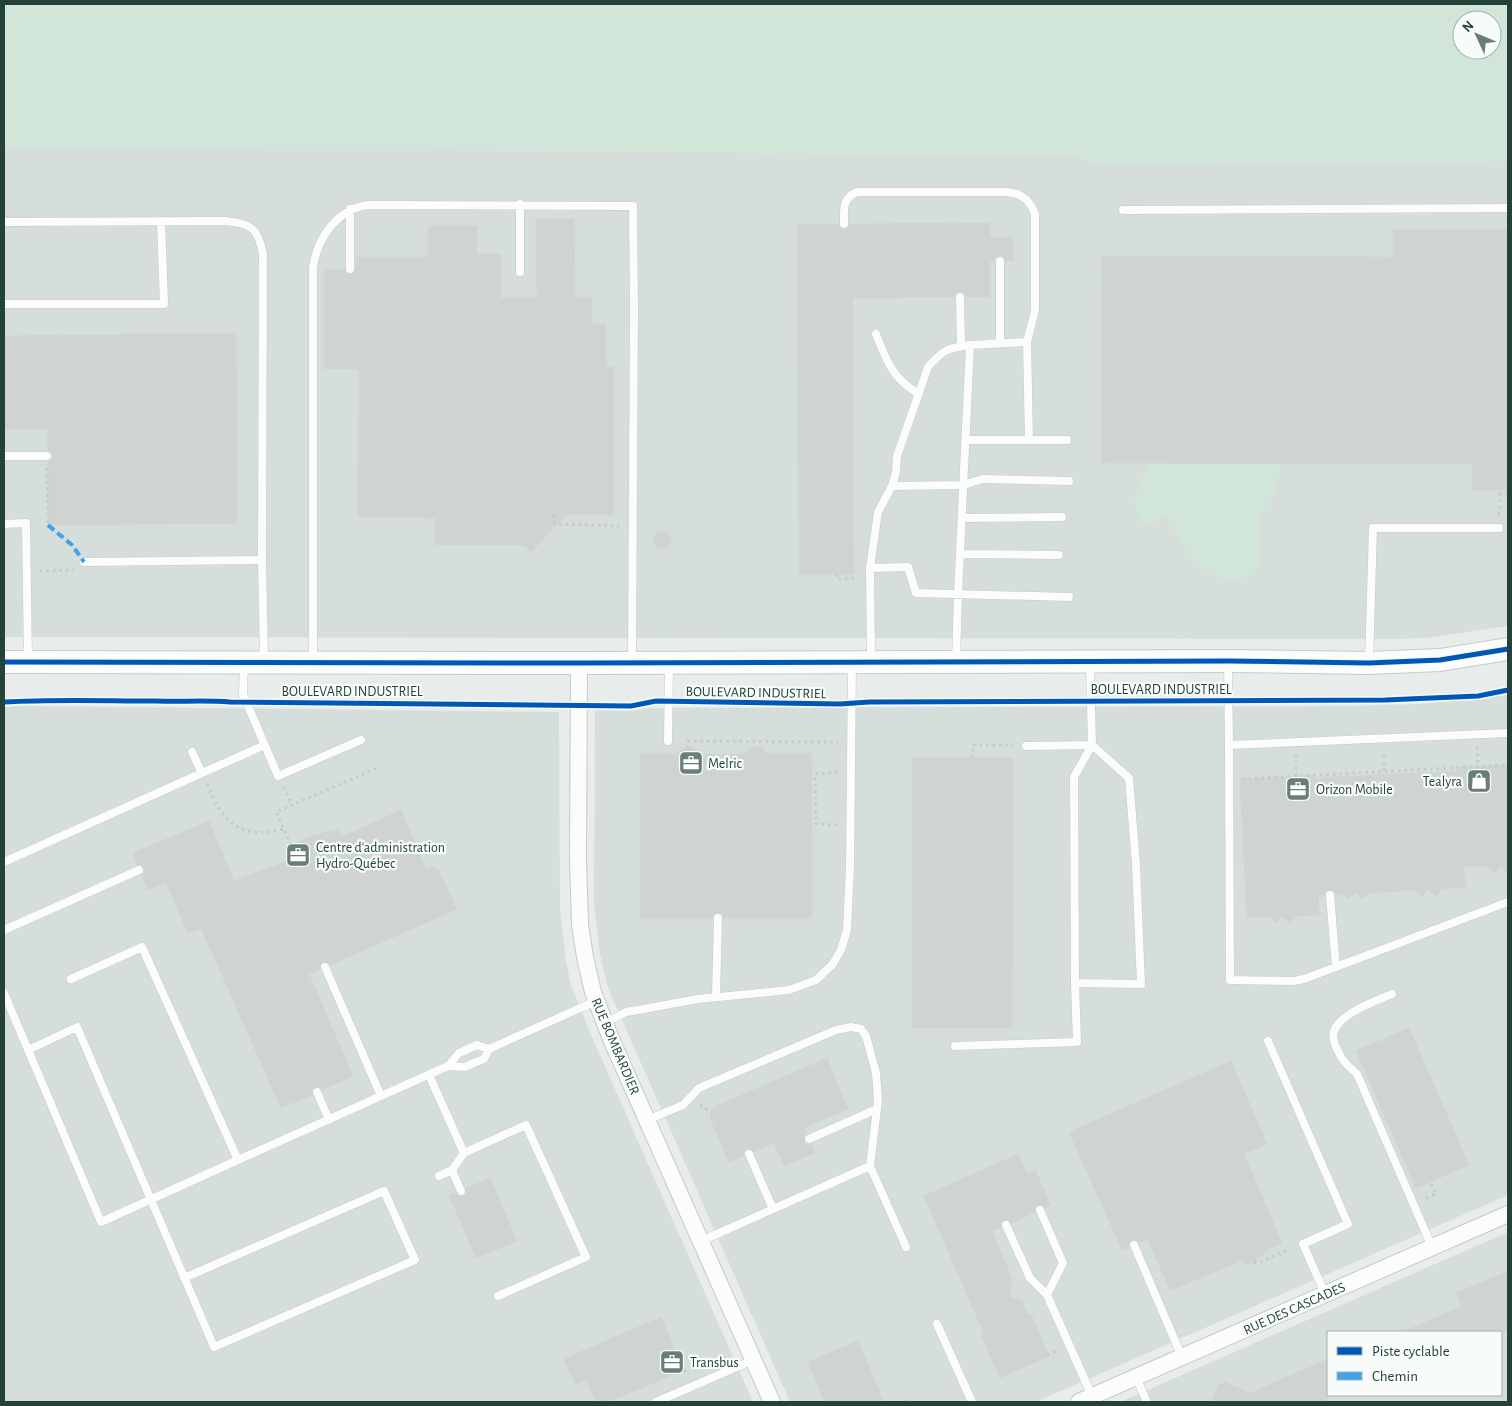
<svg xmlns="http://www.w3.org/2000/svg" width="1512" height="1406" font-family="'Alegreya Sans',sans-serif">
<style>
.built{fill:#d6dedb;fill-rule:evenodd}
.green{fill:#d1e6d8;fill-rule:evenodd}
.building{fill:#cfd4d2;stroke:#d1d6d4}
.lines{fill:none;stroke-linecap:round;stroke-linejoin:round}
.lane-casing{stroke:#c5cac8;stroke-width:9}
.street-casing{stroke:#c5cac8;stroke-width:18}
.secondary-casing{stroke:#c3cbc8;stroke-width:24}
.path{stroke:#c3ccca;stroke-width:3;stroke-dasharray:2.5 4;stroke-linecap:butt}
.lane{stroke:#fcfcfc;stroke-width:8}
.street{stroke:#fcfcfc;stroke-width:16}
.secondary{stroke:#fcfcfc;stroke-width:22}
.quiet{stroke:#3ea4ec;stroke-width:4;stroke-dasharray:8 4;stroke-linecap:butt}
.cycleway-casing{stroke:#f7fbf9;stroke-width:8}
.cycleway{stroke:#0057b8;stroke-width:5}
.labels{text-anchor:middle;stroke-width:4.5;stroke-linejoin:round;paint-order:stroke}
.street-label{font-size:14px;fill:#24423a;stroke:#f7fbf9}
.poi-label{font-size:14px;fill:#24423a;stroke:#f7fbf9;text-anchor:start}
</style>
<rect width="100%" height="100%" fill="#e8edeb"/>
<path class="built" d="M4,148L658,151L1077,157L1099,164L1508,161V626L1426,638L1393,639L4,637Z
M1508,695V1195L1036,1402H790L608,988L600,954L594,905L595,710L625,711L655,708L1342,706L1421,704Z
M21,706L559,712L560,909L566,961L571,985L592,1037L753,1402H4V707Z
M1508,1232V1402H1120ZM1328,1332H1501V1395H1328Z"/>
<path class="green" d="M4,4H1508V161L1099,164L1077,157L658,151L4,148ZM1462,20H1492V50H1462Z
M1149,463L1281,464L1276,492L1261,515L1258,541L1260,564L1252,575L1232,581L1208,573L1189,554L1164,515L1152,523L1141,522L1134,504L1140,484Z"/>
<path class="building" d="M536,219H574L575,298H592V324H606V367H614V515H566L531,552L524,545H435V518L358,517L359,369H324V269H344L347,274L350,275L356,269L357,257H428V226H477V254H501V298H537Z
M990,223V237H1013L1014,261H1006L1003,256L1000,255L995,258L994,261H990V297H966L965,294L960,291L957,292L954,297L853,298L854,574H799L797,225L838,224L839,227L844,230L847,229L850,224Z
M1393,230H1508V490H1472V464L1101,463L1102,256L1393,257Z
M236,333L237,523L48,525L47,462L52,459L53,456L50,451L47,450V429H4V336Z
M653 540a9 9 0 1 1 18 0a9 9 0 1 1-18 0Z
M757,746H761L767,753H812V918H724L721,914L718,912L714,915L712,918H640V754H675L683,748H694L699,754H745L751,747Z
M912,758H1013L1012,1028H912Z
M1508,765V873L1501,866L1494,873L1487,866L1464,867L1466,887L1442,889L1436,896L1428,889L1422,897L1415,890L1368,893L1363,899L1355,892L1349,899L1342,894H1336L1333,890H1329L1325,892L1324,895L1318,896L1319,915L1296,916L1290,924L1282,916L1276,923L1269,917L1247,918L1240,779L1314,775V778L1458,771V767Z
M401,810L426,870L434,866L439,871L457,909L330,965L326,962H322L320,966V969L309,974L353,1076L322,1090L318,1087H314L312,1091V1095L281,1108L201,928L188,934L166,882L148,890L142,875L144,873V868L142,865H137L133,853L209,821L234,881L292,859L286,847L314,835L338,829L342,837Z
M1409,1028L1469,1165L1416,1188L1356,1051Z
M827,1058L848,1109L804,1128L807,1134L804,1136V1141L806,1144H811L815,1153L784,1166L774,1143L754,1152L750,1149H746L744,1153V1156L729,1162L710,1118L714,1107Z
M1231,1061L1267,1144L1244,1154L1282,1243L1269,1249L1254,1262L1246,1265L1243,1260L1170,1291L1148,1239L1139,1242L1137,1240H1132L1129,1242V1247L1122,1250L1069,1132Z
M1018,1154L1027,1174L1035,1170L1051,1205L1045,1208L1041,1205H1037L1035,1209V1212L1011,1223L1009,1220H1004L1001,1222V1227L992,1231L1012,1278L1010,1298L1022,1300L1028,1315L1031,1314L1049,1356L1000,1378L981,1335L984,1334L924,1196Z
M490,1178L517,1241L476,1258L449,1195L456,1193L460,1196H464L466,1192V1188Z
M1508,1271V1332H1403L1462,1306L1456,1293Z
M661,1317L684,1370L608,1402H596L586,1380L575,1384L564,1359Z
M858,1341L884,1402H825L808,1362Z
M1328,1359V1402H1211L1218,1385L1225,1382L1250,1393Z"/>
<g class="lines">
<defs>
<path id="lane" d="M520,204V272
M1123,210L1508,208
M4,222L225,221C251,223 258,228 263,254L262,560
M844,224C844,210 842,198 857,192H1007L1018,194L1027,200L1032,207L1035,214V310L1027,342
M1000,261V344
M350,269V209
M960,297L961,346
M4,304H164L161,221
M876,334C887,362 892,378 919,394
M966,440H1029L1027,342L970,345
M1029,440H1067
M4,456H47
M892,486L964,485L982,479L1069,481
M962,518L1062,517
M4,524L26,523L28,660
M961,554L1059,555
M84,562L262,560L264,660
M870,568L878,512L892,486L896,472L897,456L928,367C943,350 947,348 970,345L958,594L956,660
M871,660L870,568L908,567L916,593L1069,597
M313,661V268C317,238 338,208 369,205L633,206L634,308L632,660
M1369,662L1373,528H1499
M1228,663L1229,745L1508,733
M244,665L243,694L278,776L361,740
M668,741L669,666
M1092,745L1129,778L1136,864L1141,984L1075,983L1074,777Z
M1229,745L1230,980L1294,981L1304,979L1508,902
M1026,746L1092,745L1090,664
M192,752L202,773L265,745
M4,862L202,773
M1330,895L1336,967
M4,930L139,870
M325,967L381,1096
M71,979L142,947L238,1160L448,1066
M4,993L101,1222L238,1160
M1392,994C1375,1001 1341,1013 1334,1031C1331,1039 1337,1050 1341,1057C1344,1063 1352,1069 1357,1074L1432,1247
M716,997L718,918
M605,1023L626,1012L638,1010L698,999L789,990L816,980L832,965L841,950L847,930L850,866L852,665
M1268,1041L1348,1224L1303,1244L1325,1294
M955,1046L1077,1042L1075,983
M489,1049L477,1045L459,1053L448,1066L465,1067L474,1063L484,1059L489,1049L596,1001
M28,1050L77,1027C123,1134 168,1241 214,1347L415,1260L384,1191L184,1278
M429,1075L464,1153L526,1125L586,1257L498,1296
M317,1092L329,1120
M647,1120L683,1105L699,1088L836,1030L851,1027L861,1029L866,1036L876,1073L878,1100L870,1166
M809,1139L877,1109
M749,1154L773,1209
M452,1170L461,1191
M439,1176L452,1170L464,1153
M1040,1210L1063,1263L1047,1295
M1006,1225L1030,1278L1047,1295L1092,1396
M701,1241L870,1166L906,1247
M1134,1245L1182,1357
M937,1324L972,1402
M1136,1377L1147,1402
M656,1402L753,1360"/>
<path id="street" d="M579,663L578,860L580,925L585,957L593,992L611,1039L772,1402
M1079,1402L1508,1214"/>
<path id="secondary" d="M4,662L579,663L1228,661L1369,663L1440,660L1508,649"/>
</defs>
<use href="#lane" class="lane-casing"/>
<use href="#street" class="street-casing"/>
<use href="#secondary" class="secondary-casing"/>
<path class="path" d="M47,468L48,525
M1499,494H1508
M553,515L554,522L556,524L619,526
M1499,515L1500,490
M40,571L74,570
M837,574V579L857,578
M1477,747L1478,766
M688,748V741L838,742
M972,758L973,745H1013
M1384,771V752
M1296,776V754
M1242,779L1508,765
M207,784C223,823 240,840 284,829
M284,787L292,805
M837,825L816,824L815,774L839,772
M291,845L276,812L377,768
M700,1105L712,1113
M1426,1198L1436,1194L1430,1182
M1254,1262L1258,1263L1290,1249
M1047,1355L1055,1352L1054,1349
M679,1358L687,1376
M906,1402L907,1398"/>
<use href="#lane" class="lane"/>
<use href="#street" class="street"/>
<use href="#secondary" class="secondary"/>
<path class="quiet" d="M48,525L72,545L84,562"/>
<defs>
<path id="cycleway" d="M4,662L579,663L1228,661L1369,663L1440,660L1508,649
M4,702C55,699 106,701 157,701C181,702 205,700 230,702L631,706L656,701L840,704L869,702L1385,700L1478,696L1508,690"/>
</defs>
<use href="#cycleway" class="cycleway-casing"/>
<use href="#cycleway" class="cycleway"/>
</g>
<defs>
<symbol id="office-square" viewBox="-11 -11 22 22"><rect x="-9" y="-9" width="18" height="18" rx="4" fill="#697e78" stroke="#f7fbf9"/><path d="M-6-3h4V-5.5h4V-3h4V5H-6ZM-1-4.5V-3h2v-1.5ZM-6 0V1H6V0Z" fill="#fff"/></symbol>
<symbol id="shop-square" viewBox="-11 -11 22 22"><rect x="-9" y="-9" width="18" height="18" rx="4" fill="#697e78" stroke="#f7fbf9"/><path d="M-5-2.5h2.3a2.7 3.5 0 0 1 5.4 0H5L5.5 6h-11ZM-1.5-2.5h3a1.5 2.3 0 0 0-3 0Z" fill="#fff"/></symbol>
</defs>
<g fill-rule="evenodd">
<use href="#office-square" x="677" y="749" width="28" height="28"/>
<use href="#shop-square" x="1465" y="767" width="28" height="28"/>
<use href="#office-square" x="1284" y="775" width="28" height="28"/>
<use href="#office-square" x="284" y="841" width="28" height="28"/>
<use href="#office-square" x="658" y="1348" width="28" height="28"/>
</g>
<g class="labels">
<g class="street-label">
<text x="1161" y="694">BOULEVARD INDUSTRIEL</text>
<text x="352" y="696">BOULEVARD INDUSTRIEL</text>
<text transform="translate(756 692) rotate(1)" y="5">BOULEVARD INDUSTRIEL</text>
<text transform="translate(616 1046) rotate(67)" y="5">RUE BOMBARDIER</text>
<text transform="translate(1294 1308) rotate(-24)" y="5">RUE DES CASCADES</text>
</g>
<g class="poi-label">
<text x="708" y="768">Melric</text>
<text x="1462" y="786" text-anchor="end">Tealyra</text>
<text x="1316" y="794">Orizon Mobile</text>
<text x="316" y="852">Centre d'administration<tspan x="316" dy="16">Hydro-Québec</tspan></text>
<text x="690" y="1367">Transbus</text>
</g>
</g>
<rect width="1512" height="1406" fill="none" stroke="#24423a" stroke-width="10"/>
<rect x="1327" y="1331" width="175" height="65" fill="#f7fbf9" stroke="#a3b1ad"/>
<rect x="1337" y="1347" width="25" height="8" fill="#0057b8" stroke="#a3b1ad"/>
<text x="1372" y="1356" font-size="15" fill="#24423a">Piste cyclable</text>
<rect x="1337" y="1372" width="25" height="8" fill="#3ea4ec" stroke="#a3b1ad"/>
<text x="1372" y="1381" font-size="15" fill="#24423a">Chemin</text>
<g transform="translate(1477 35) rotate(314)"><circle r="24" fill="#f7fbf9" stroke="#a3b1ad"/>
<path d="M0-4L9 19L0 12L-9 19Z" fill="#697e78"/>
<text y="-8" font-size="14" font-weight="bold" text-anchor="middle" fill="#24423a">N</text>
</g>
</svg>
